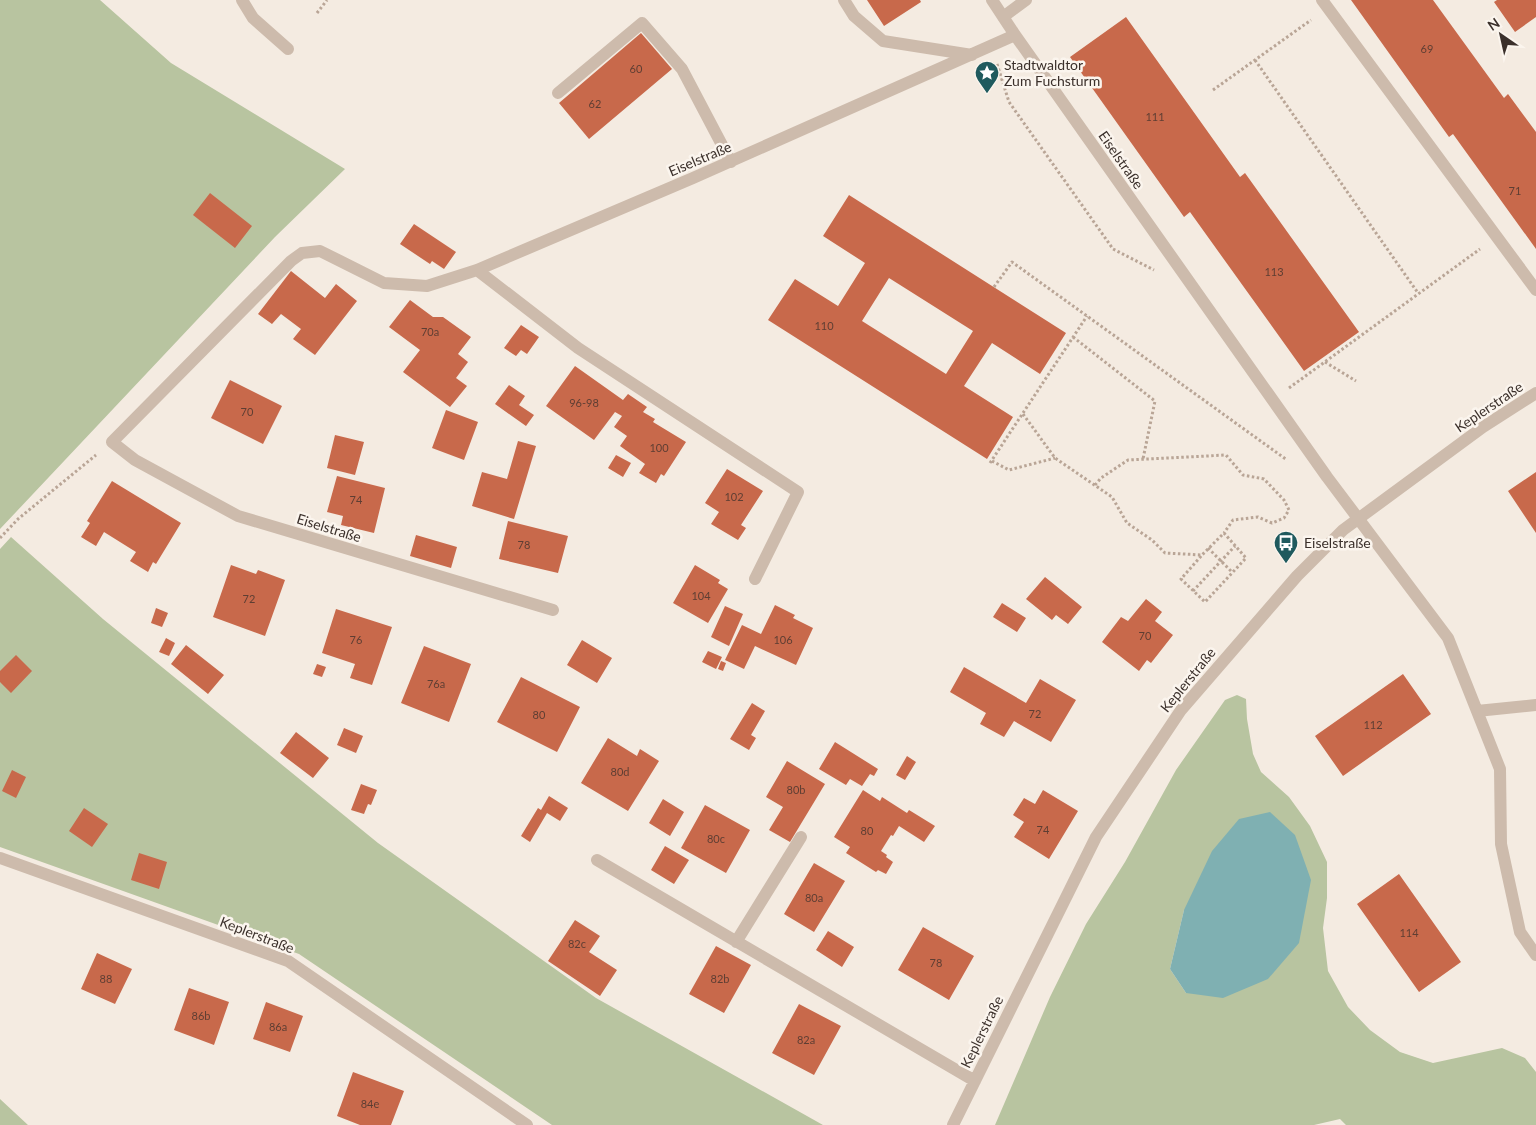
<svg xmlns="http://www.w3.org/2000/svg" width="1536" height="1125" font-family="Lato,sans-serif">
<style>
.green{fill:#b8c4a0;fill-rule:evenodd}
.water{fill:#7fb0b2}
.building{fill:#c8694b;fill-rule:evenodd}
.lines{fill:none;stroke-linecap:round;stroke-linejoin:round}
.path{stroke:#b9a596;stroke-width:3;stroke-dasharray:2.5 2.5;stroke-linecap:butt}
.minor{stroke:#cdbbac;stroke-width:12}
.labels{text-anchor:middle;stroke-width:5;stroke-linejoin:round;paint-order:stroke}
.number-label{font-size:11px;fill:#5e3e33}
.poi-label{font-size:14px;fill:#3b302b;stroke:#fbf5ee;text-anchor:start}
.street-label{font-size:14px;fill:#3b302b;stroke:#fbf5ee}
</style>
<rect width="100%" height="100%" fill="#f4ebe1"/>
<path class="green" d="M0,0H100L171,63L345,169L275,237L0,529Z
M11,537L103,619L378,843L596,998L823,1125H552L299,954L0,847V549Z
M1237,695L1246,699L1247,719L1253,754L1261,772L1289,797L1310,826L1327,862V898L1323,928L1328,971L1348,1007L1370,1030L1400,1052L1433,1063L1502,1048L1525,1058L1536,1072V1125H1346L1340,1119L1314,1125H995L1050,997L1086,924L1125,862L1176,770L1225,700ZM1184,910L1186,993L1170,969Z
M0,1099L28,1125H0Z"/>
<path class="water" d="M1270,812L1295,835L1311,880L1299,943L1268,979L1223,998L1186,993L1170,969L1184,910L1212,851L1239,819Z"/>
<path class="building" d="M867,0H920L921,2L884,26Z
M1351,0H1433L1504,98L1508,94L1536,132V249L1453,134L1449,137Z
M1497,0H1536V17L1515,32L1494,2Z
M1126,17L1240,177L1245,173L1359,332L1304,371L1190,212L1184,217L1070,57Z
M641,33L672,69L589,139L559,103Z
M210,193L252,226L235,248L193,215Z
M849,195L1066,333L1040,374L992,343L964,386L1013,417L987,459L768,320L795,279L838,306L865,263L823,236ZM889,278L973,331L946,374L862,321Z
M414,224L456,252L444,269L432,261L430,264L400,244Z
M291,271L325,298L336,284L357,301L315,355L293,339L301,329L281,314L272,324L258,314Z
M410,300L433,317H443L471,337L458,354L468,362L456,378L467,386L450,407L403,372L420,350L389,327Z
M521,325L539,337L527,354L521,350L516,356L504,348Z
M575,366L623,400L628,394L647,407L643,412L655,419L653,422L686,442L664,476L661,474L656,483L639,473L645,464L620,446L627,436L614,427L622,416L615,412L594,440L546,406Z
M230,380L282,406L263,444L211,418Z
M509,385L525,396L519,405L534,415L526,426L495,404Z
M446,410L478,422L464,460L432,448Z
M335,435L364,442L355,475L327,468Z
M518,441L536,446L514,519L472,506L482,472L507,479Z
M616,455L631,463L623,477L608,468Z
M727,469L763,491L741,525L746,528L738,540L711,524L719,512L705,503Z
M1536,472V533L1508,491Z
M337,476L385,488L374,533L341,525L343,516L327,512Z
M112,481L181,523L156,564L153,562L148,572L130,561L136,552L104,532L96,546L81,537L90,523L87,521Z
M508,521L568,536L558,573L499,559Z
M416,535L457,547L451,568L410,556Z
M231,565L256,574L258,570L285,580L265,636L213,617Z
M695,565L720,580L718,583L728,589L708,623L673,603Z
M1045,577L1082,607L1068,624L1056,615L1052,620L1026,599Z
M1146,599L1162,612L1155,621L1173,635L1151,663L1147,660L1139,671L1102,642L1121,617L1128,621Z
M1002,603L1026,618L1017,632L993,617Z
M775,605L795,615L793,618L813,628L796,665L755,646L744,669L725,660L742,625L761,634Z
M725,606L743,614L729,646L711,637Z
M156,608L168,613L162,627L151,623Z
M336,609L392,627L372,685L350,678L355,664L322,653Z
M166,638L175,643L169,656L159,652Z
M582,640L612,658L597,683L567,665Z
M186,645L224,675L208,694L171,664Z
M424,646L471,664L449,722L401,703Z
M708,651L722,657L716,669L702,662Z
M16,655L32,671L11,693L0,682V671Z
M721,661L726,663L723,671L718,669Z
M317,664L326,667L322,677L313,674Z
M964,667L1026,703L1040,679L1076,700L1051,742L1014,721L1004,737L980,724L986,713L950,692Z
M1403,674L1431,714L1343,776L1315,736Z
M521,677L580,707L557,752L497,722Z
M752,703L765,711L751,735L756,738L749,750L730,739Z
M344,728L363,736L356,753L337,745Z
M296,732L329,758L313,778L280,753Z
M608,738L637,756L640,749L659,761L628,811L581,783Z
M835,742L878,769L874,776L870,774L862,786L850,779L846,785L819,769Z
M907,756L916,762L905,780L896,775Z
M787,761L825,784L790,842L769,830L783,807L766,797Z
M12,770L26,777L16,798L2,791Z
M361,784L377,790L371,805L368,804L364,814L351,810Z
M863,790L880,801L882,797L907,813L909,810L935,826L924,842L899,826L893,836L891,835L881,851L887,855L886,857L893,862L886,874L878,870L876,872L846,853L850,847L834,837Z
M1043,790L1078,811L1049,859L1014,837L1024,822L1013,815L1024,798L1035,804Z
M549,796L568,808L560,821L547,813L530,842L521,836L538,808L541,810Z
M663,799L684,812L670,836L649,823Z
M705,805L750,830L726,873L681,848Z
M84,808L108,824L92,847L69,831Z
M665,846L689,860L674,884L651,870Z
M139,853L167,862L159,889L131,880Z
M814,863L845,881L814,932L784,914Z
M1399,874L1461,962L1419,992L1357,904Z
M575,920L600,936L589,952L617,970L600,996L548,961Z
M923,927L974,956L949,1000L898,970Z
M828,931L854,947L842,967L816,950Z
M716,946L751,965L724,1013L689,994Z
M97,953L132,969L115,1004L81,989Z
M189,988L229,1002L214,1045L174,1030Z
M266,1002L303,1016L290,1052L253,1039Z
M799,1004L841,1026L814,1075L772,1053Z
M353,1072L404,1091L391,1125H360L337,1116Z"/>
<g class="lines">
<path class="path" d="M317,13L327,0
M1255,60L1418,293
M997,64L1009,102L1113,249L1154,270
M1213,90L1311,20
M994,287L1012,262L1287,460
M1073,337L1155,401L1143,459
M1325,362L1356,381
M1289,388L1480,249
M1023,414L1055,458L1112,497L1127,523L1152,540L1165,553L1202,555L1224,533L1246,558L1205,602L1181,579L1202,555
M992,461L1009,470L1055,458
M990,463L1087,316
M1095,485L1101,478L1128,460L1226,455L1243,475L1264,479L1284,500L1289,510L1284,518L1272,523L1258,517L1233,520L1224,533
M0,538L18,519L96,455
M1208,548L1232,572
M1193,591L1235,546"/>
<path class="minor" d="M242,0L253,18L288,49
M844,0L854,16L883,41L972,55
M992,0L1015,35L1327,477L1448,638L1500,769L1501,844L1520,932L1536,955
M1322,0L1536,290
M1003,17L1026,0
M558,93L642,23L682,69L731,162
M477,270L578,348L798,492L755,579
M553,610L238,516L135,460L112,442L291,261L302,253L320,251L384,283L427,286L477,270L693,178L1015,35
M1477,711L1536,705
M0,858L288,961L527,1125
M597,860L975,1081
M736,942L801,837
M953,1125L1096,837L1181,710L1297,576L1343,530L1483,427L1536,393"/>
</g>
<defs>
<symbol id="sight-pin" viewBox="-11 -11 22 30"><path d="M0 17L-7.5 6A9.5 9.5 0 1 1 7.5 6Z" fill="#1f5a5e" stroke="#fbf5ee"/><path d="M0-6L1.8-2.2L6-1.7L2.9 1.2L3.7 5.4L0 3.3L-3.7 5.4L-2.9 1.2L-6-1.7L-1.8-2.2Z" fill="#fff"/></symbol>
<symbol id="bus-pin" viewBox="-11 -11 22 30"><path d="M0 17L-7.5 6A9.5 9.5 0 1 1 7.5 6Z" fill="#1f5a5e" stroke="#fbf5ee"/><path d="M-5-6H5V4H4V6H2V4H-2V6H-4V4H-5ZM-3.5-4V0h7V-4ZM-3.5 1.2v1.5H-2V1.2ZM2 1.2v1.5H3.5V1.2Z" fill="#fff"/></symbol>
</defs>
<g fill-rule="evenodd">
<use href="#sight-pin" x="973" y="59" width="28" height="38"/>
<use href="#bus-pin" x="1272" y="529" width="28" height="38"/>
</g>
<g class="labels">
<g class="number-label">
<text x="1427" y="53">69</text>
<text x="636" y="73">60</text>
<text x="595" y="108">62</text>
<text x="1155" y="121">111</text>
<text x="1515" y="195">71</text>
<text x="1274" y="276">113</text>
<text x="824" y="330">110</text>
<text x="430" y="336">70a</text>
<text x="584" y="407">96-98</text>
<text x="247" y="416">70</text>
<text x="659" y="452">100</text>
<text x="734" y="501">102</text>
<text x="356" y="504">74</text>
<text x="524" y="549">78</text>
<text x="701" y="600">104</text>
<text x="249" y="603">72</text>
<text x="1145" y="640">70</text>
<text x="356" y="644">76</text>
<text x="783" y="644">106</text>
<text x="436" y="688">76a</text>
<text x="1035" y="718">72</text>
<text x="539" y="719">80</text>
<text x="1373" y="729">112</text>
<text x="620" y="776">80d</text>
<text x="796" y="794">80b</text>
<text x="1043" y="834">74</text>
<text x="867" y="835">80</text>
<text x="716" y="843">80c</text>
<text x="814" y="902">80a</text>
<text x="1409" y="937">114</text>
<text x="577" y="948">82c</text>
<text x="936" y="967">78</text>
<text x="106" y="983">88</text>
<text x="720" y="983">82b</text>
<text x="201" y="1020">86b</text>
<text x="278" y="1031">86a</text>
<text x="806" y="1044">82a</text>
<text x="370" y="1108">84e</text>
</g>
<g class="poi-label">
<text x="1004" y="70">Stadtwaldtor<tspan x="1004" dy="16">Zum Fuchsturm</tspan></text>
<text x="1304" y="548">Eiselstraße</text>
</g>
<g class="street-label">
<text transform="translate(700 159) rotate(-23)" y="5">Eiselstraße</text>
<text transform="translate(1121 160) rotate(55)" y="5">Eiselstraße</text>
<text transform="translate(1489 407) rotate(-34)" y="5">Keplerstraße</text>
<text transform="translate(329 528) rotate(17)" y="5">Eiselstraße</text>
<text transform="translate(1188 680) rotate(-51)" y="5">Keplerstraße</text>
<text transform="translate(257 935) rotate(21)" y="5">Keplerstraße</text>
<text transform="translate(982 1032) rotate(-64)" y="5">Keplerstraße</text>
</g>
</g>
<g transform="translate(1501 35) rotate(326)" stroke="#fbf5ee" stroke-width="4" paint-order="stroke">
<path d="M0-4L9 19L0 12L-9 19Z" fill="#3b302b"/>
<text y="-8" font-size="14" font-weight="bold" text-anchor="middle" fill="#3b302b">N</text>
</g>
</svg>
